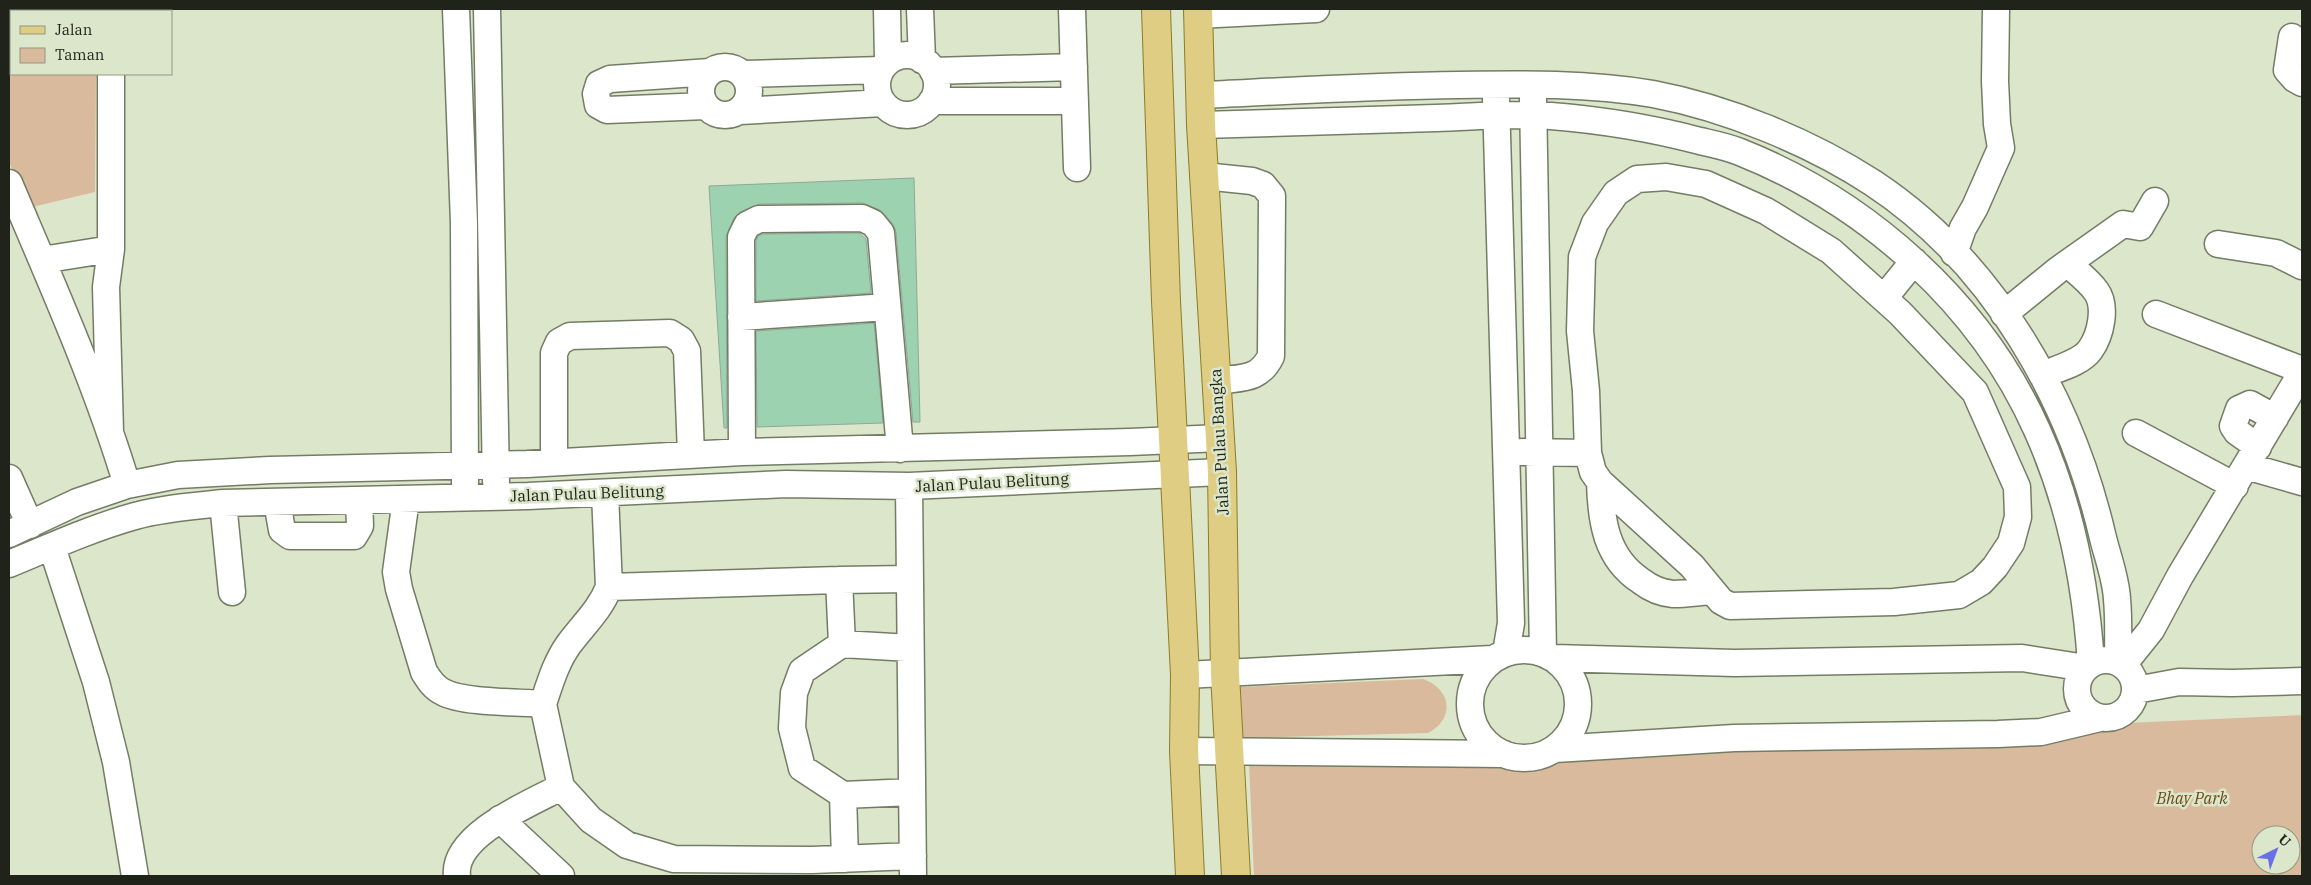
<svg xmlns="http://www.w3.org/2000/svg" width="2311" height="885" font-family="'IBM Plex Serif',serif">
<style>
.green{fill:#daba9c;fill-rule:evenodd}
.building{fill:#9dd2b0;stroke:#8ea897}
.lines{fill:none;stroke-linecap:round;stroke-linejoin:round}
.minor-casing{stroke:#737d65;stroke-width:29}
.major-casing{stroke:#8d7c27;stroke-width:30}
.minor{stroke:#fff;stroke-width:26}
.major{stroke:#decd82;stroke-width:28}
.labels{text-anchor:middle;stroke-width:5;stroke-linejoin:round;paint-order:stroke}
.street-label{font-size:16px;fill:#1f2319;stroke:#dbe6cb}
.park-label{font-size:16px;font-style:italic;fill:#704718;stroke:#dbe6cb}
</style>
<rect width="100%" height="100%" fill="#dbe6cb"/>
<path class="green" d="M9,9H96V11H11V74H96L95,192L28,208L9,162Z
M1423,679C1452,689 1455,719 1428,733L1241,738L1240,687Z
M2302,715V876H1254L1249,763ZM2261,835H2291V865H2261Z"/>
<path class="building" d="M914,178L920,422H913L896,232L893,224L880,210L862,203L759,204L740,212L734,218L726,237L727,428H724L709,186Z
M859,233L866,239L871,293L756,301V241L758,236L763,234Z
M874,323L883,423L757,427L756,331Z"/>
<g class="lines">
<defs>
<path id="minor" d="M110,9V11
M456,9L464,223L465,483
M487,9L496,481
M887,9L888,61
M920,9L922,60
M1072,9L1077,168
M1198,15L1316,9
M2292,37L2287,70L2295,79L2302,83
M877 85a30 30 0 1 1 60 0a30 30 0 1 1-60 0Z
M701 91a24 24 0 1 1 48 0a24 24 0 1 1-48 0Z
M933,71L1074,67
M743,74L881,70
M1202,95C1287,91 1373,86 1459,85C1524,84 1588,83 1653,94C1727,108 1810,142 1873,183C1994,263 2071,400 2103,538C2108,558 2116,579 2117,599C2119,620 2118,641 2118,662
M1533,98L1543,653
M1496,99L1511,623L1506,653
M932,101H1075
M706,106L607,110L598,105L596,94L599,84L610,79L710,72
M740,111L883,103
M1201,125C1280,123 1358,121 1436,118C1474,117 1514,113 1551,116C1601,120 1651,128 1700,141C1713,144 1728,147 1740,152C1868,203 1981,304 2037,430C2070,503 2086,584 2091,664
M1204,176L1252,181L1263,185L1272,196L1271,356C1259,381 1241,377 1217,381
M1666,177L1706,184L1766,211L1831,251L1900,313L1975,392L2017,487L2018,517L2011,543L1995,567L1981,582L1959,595L1894,602L1730,606L1721,601L1692,566L1600,482L1593,472L1588,453L1586,391L1580,331L1582,257L1595,223L1616,193L1637,179Z
M9,183C51,282 96,382 127,485
M2218,244L2276,253L2302,266
M1954,253L1963,228L1975,207L2001,148L1997,124L1995,81L1996,9
M42,260L111,249
M1884,298L1914,261
M2004,314L2058,270L2123,224L2140,227L2155,201
M2156,314L2302,370
M741,317L887,307
M2042,375C2056,369 2081,363 2090,350C2101,335 2107,306 2096,291C2089,281 2077,272 2068,264
M110,432L106,287L111,249V74
M2136,433L2235,486
M2258,447L2237,432L2233,426L2239,409L2250,404L2275,418
M742,452L741,237L747,225L759,219L862,218L873,223L881,233L900,449
M1522,452L1588,453
M554,461V353L559,342L570,336L670,333L681,340L687,351L691,454
M2246,466L2302,482
M9,478L30,525
M1600,482C1601,521 1606,558 1641,581C1650,588 1661,593 1673,594C1685,594 1699,592 1712,591
M909,486L913,876
M406,499L396,572L399,589L424,672C429,680 434,688 443,692C463,703 519,702 543,704L561,787L591,820L627,845L674,859L812,860L913,856
M277,502L282,530L290,536H354L360,526L359,500
M223,503L232,592
M9,534L77,502L127,485L178,475L270,470L527,464L742,452L1130,442L1220,438
M52,547L96,682L116,762L135,876
M9,564C50,547 92,528 135,516C164,508 194,506 223,503L528,496L786,484L909,486L1222,472
M839,580L842,644
M609,587L839,580L910,579
M910,648L842,644L802,671L794,693L792,728L802,768L843,795L912,792
M1470 704a54 54 0 1 1 108 0a54 54 0 1 1-108 0Z
M1553,658L1735,663L2022,658L2086,668
M2077 689a29 29 0 1 1 58 0a29 29 0 1 1-58 0Z
M2123,665L2151,630L2180,576L2302,372
M1185,675L1492,659
M2136,690L2179,682L2232,683L2302,681
M543,704C550,683 556,662 569,644C583,625 600,610 609,587L605,493
M1555,749L1734,738L1998,734L2041,732L2100,718
M1184,751L1504,754
M843,795L845,859
M500,819L561,876
M457,876C452,835 531,803 561,787"/>
<path id="major" d="M1156,9L1166,301L1185,675L1184,751L1190,876
M1198,9L1201,125L1222,472L1225,674L1236,876"/>
</defs>
<use href="#minor" class="minor-casing"/>
<use href="#major" class="major-casing"/>
<use href="#minor" class="minor"/>
<use href="#major" class="major"/>
</g>
<g class="labels">
<g class="street-label">
<text transform="translate(1219 442) rotate(-93)" y="6">Jalan Pulau Bangka</text>
<text transform="translate(992 482) rotate(-3)" y="6">Jalan Pulau Belitung</text>
<text transform="translate(587 493) rotate(-2)" y="6">Jalan Pulau Belitung</text>
</g>
<g class="park-label">
<text x="2192" y="804">Bhay Park</text>
</g>
</g>
<rect width="2311" height="885" fill="none" stroke="#1f2319" stroke-width="20"/>
<rect x="10" y="10" width="162" height="65" fill="#dbe6cb" stroke="#909884"/>
<rect x="20" y="26" width="25" height="8" fill="#decd82" stroke="#909884"/>
<text x="55" y="35" font-size="15" fill="#1f2319">Jalan</text>
<rect x="20" y="48" width="25" height="15" fill="#daba9c" stroke="#909884"/>
<text x="55" y="60" font-size="15" fill="#1f2319">Taman</text>
<g transform="translate(2276 850) rotate(42)"><circle r="24" fill="#dbe6cb" stroke="#909884"/>
<path d="M0-4L9 19L0 12L-9 19Z" fill="#696fe9"/>
<text y="-8" font-size="14" font-weight="bold" text-anchor="middle" fill="#1f2319">U</text>
</g>
</svg>
